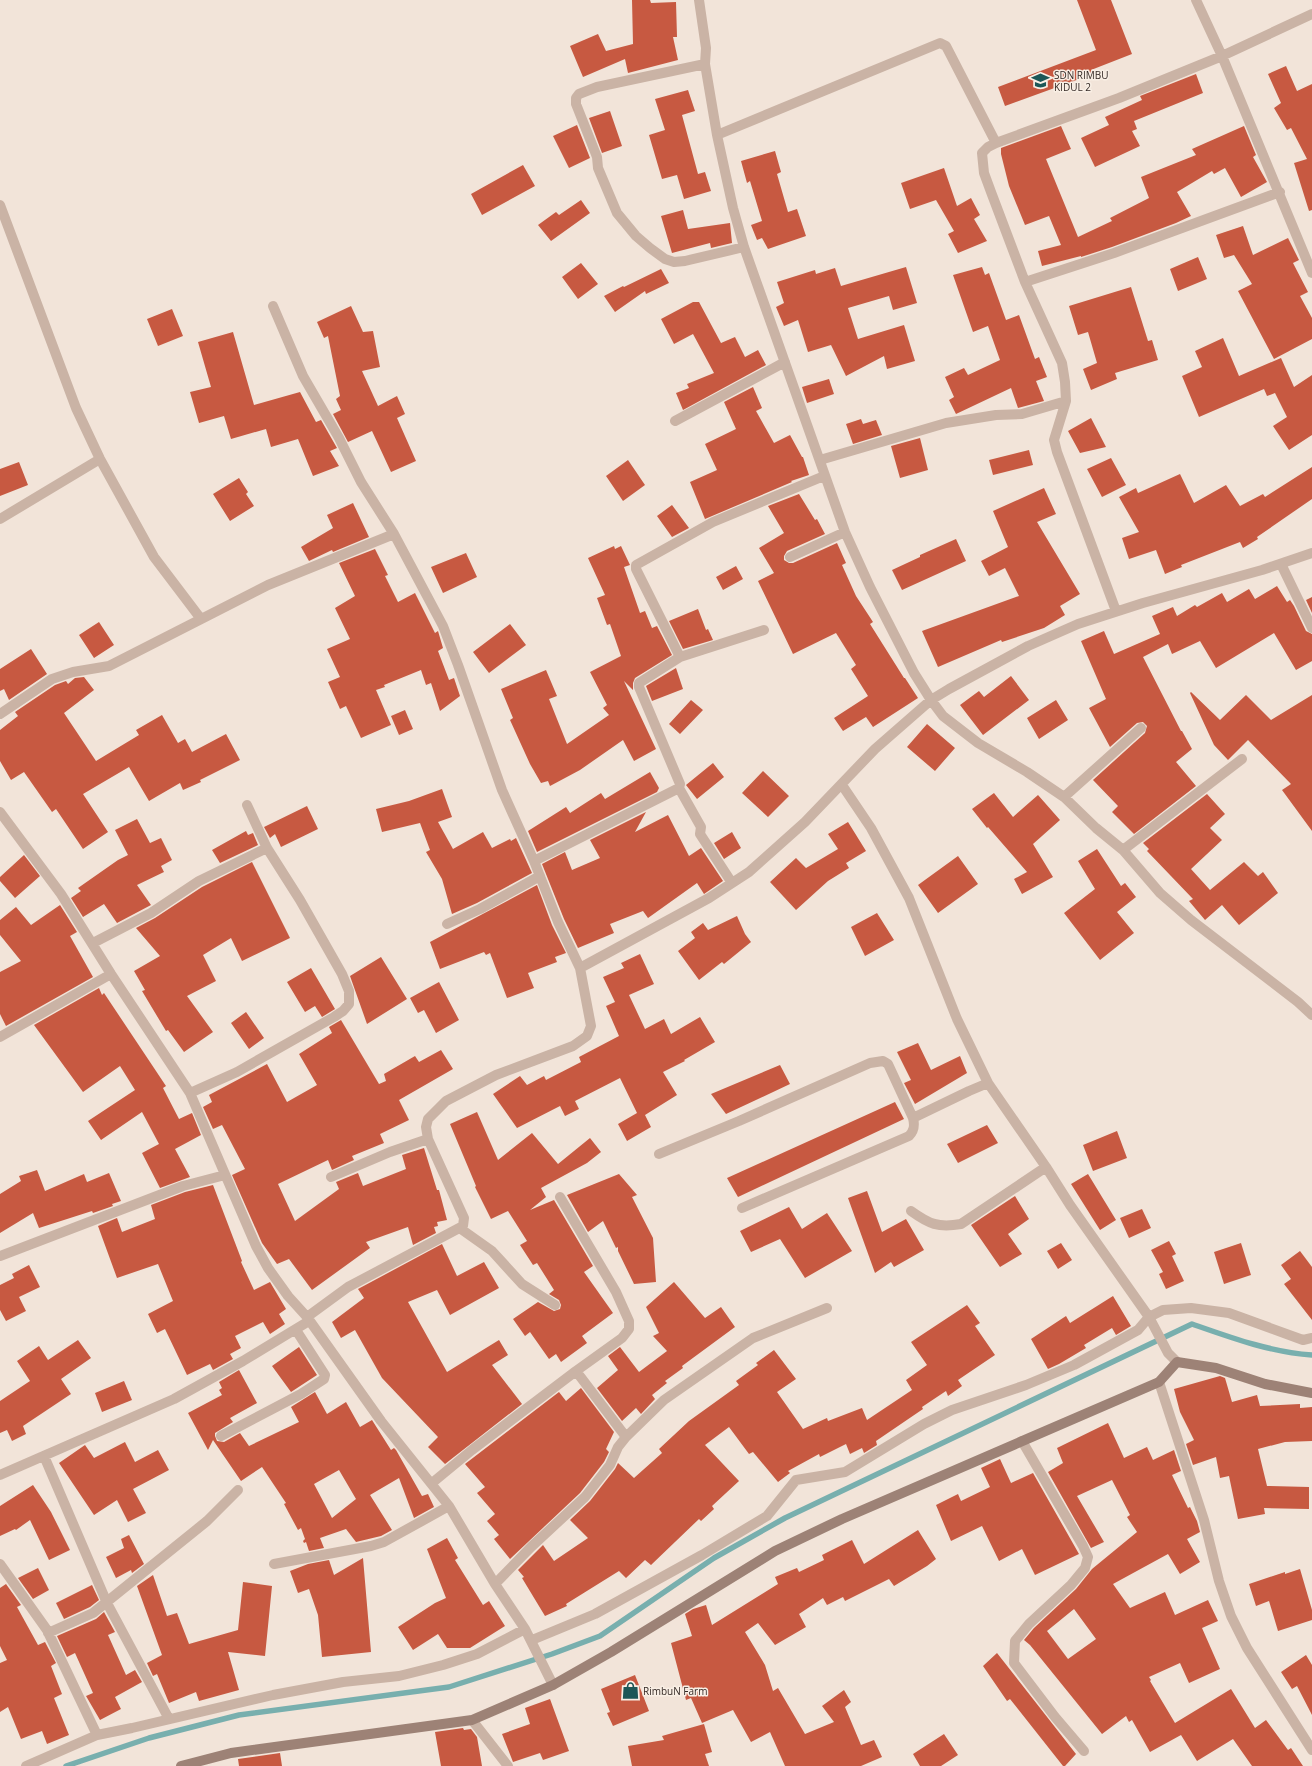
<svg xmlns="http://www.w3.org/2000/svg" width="1312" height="1766" font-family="'Open Sans',sans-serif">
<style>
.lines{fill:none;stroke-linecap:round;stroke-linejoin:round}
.stream{stroke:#78afae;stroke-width:5.5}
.building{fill:#c75941;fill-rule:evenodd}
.minor{stroke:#cab3a5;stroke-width:10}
.secondary{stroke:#9d8276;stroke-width:10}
.labels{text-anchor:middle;stroke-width:3;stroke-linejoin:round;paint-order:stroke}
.poi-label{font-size:10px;fill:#352a26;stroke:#f9efe5;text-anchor:start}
</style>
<rect width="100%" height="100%" fill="#f2e4d9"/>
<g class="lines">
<path class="stream" d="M66,1766L149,1738L239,1715L449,1687L552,1654L600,1636L714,1558L785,1518L1192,1324C1232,1338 1270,1352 1312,1355"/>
</g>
<path class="building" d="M632,0H650L651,3L676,2L677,37H673L678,60L628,73L625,59L583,77L570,46L598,34L606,51L633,44Z
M1077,0H1111L1132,54L1091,70L1093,74L1005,106L998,87L1096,50Z
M1286,66L1297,91L1312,84V210L1309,211L1294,163L1307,159L1291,128L1287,130L1274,108L1281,103L1268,74Z
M1196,74L1203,93L1134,121L1137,129L1132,131L1140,146L1095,167L1081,138L1109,125L1105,117L1142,100L1140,96Z
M688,90L695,111L682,115L698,174L705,172L711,191L684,199L677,175L662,179L649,135L665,130L655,99Z
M610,111L622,146L602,153L589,118Z
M577,125L590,158L569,168L553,136Z
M1061,126L1071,149L1046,159L1078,237L1112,221L1110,218L1149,198L1141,177L1196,155L1192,149L1244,126L1256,155L1253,157L1267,182L1241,197L1225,168L1214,174L1212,171L1177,192L1191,216L1176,223L1112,247L1081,257V256L1042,266L1038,251L1061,245L1049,216L1025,225L1009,186L1001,154V148Z
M775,151L781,172L777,174L788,212L797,209L806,236L768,249L762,238L757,240L751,225L762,221L750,181L747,183L741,161Z
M523,165L535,186L482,215L471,194Z
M944,168L957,206L971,198L980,215L974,219L987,241L958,253L948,234L954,231L936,200L910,209L901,183Z
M581,200L590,213L551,241L538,225L556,212L559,215Z
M683,210L688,229L730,223L732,243L711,248L710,243L672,253L661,216Z
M1243,226L1253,255L1288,238L1299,260L1293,263L1308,292L1300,296L1312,318V339L1274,359L1238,291L1252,284L1234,255L1224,258L1216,235Z
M1198,257L1207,279L1178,291L1170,269Z
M581,263L598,284L578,299L562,277Z
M906,267L917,303L893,310L889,296L848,308L858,339L904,325L915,361L887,369L884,356L846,376L831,345L808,352L798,320L784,326L776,307L784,303L777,282L815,270L816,274L835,268L841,286Z
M982,267L985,275L989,273L1006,320L1019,315L1035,359L1039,357L1047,377L1036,381L1044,401L1018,408L1011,388L956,414L949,400L954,397L945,377L964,368L968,375L1000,360L988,326L973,332L953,275Z
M661,269L669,283L646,294L645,291L615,312L604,296L623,286L624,287Z
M1131,287L1148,341L1152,340L1158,360L1115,373L1117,379L1091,390L1083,369L1097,363L1088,332L1078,335L1069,306Z
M693,302H699L721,343L735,337L745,357L758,350L766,365L683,410L676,393L689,388L687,384L714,373L693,334L674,344L661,319Z
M351,306L363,332L373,331L380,367L362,371L378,406L397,396L405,414L397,418L416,461L391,472L372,431L348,442L333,414L341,410L336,399L340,396L328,336L324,338L317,322Z
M172,309L183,336L158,346L147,319Z
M233,332L254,405L300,392L316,422L321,420L337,448L330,451L339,466L313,476L298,439L271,447L266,429L231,439L224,416L199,423L190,392L211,387L198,342Z
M1223,338L1239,376L1281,358L1294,387L1312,375V435L1289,450L1273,426L1287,417L1275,393L1267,396L1264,389L1199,417L1182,376L1202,367L1195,351Z
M829,379L834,394L807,403L802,387Z
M753,387L762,408L756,411L774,443L790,435L802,457H803L809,475L791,481L792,482L705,519L690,482L717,470L705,444L736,429L724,402Z
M1091,418L1106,447L1080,453L1068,431Z
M861,419L863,424L876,420L882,435L853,444L846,424Z
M920,438L928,470L900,478L891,446Z
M1029,450L1033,465L993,475L989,460Z
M1111,458L1126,485L1102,497L1087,469Z
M628,460L645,485L623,501L606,476Z
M19,462L28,485L0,496V469Z
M1312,467V499L1257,537L1258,539L1243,548L1240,542L1181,565L1182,567L1165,574L1156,550L1129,559L1122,538L1139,532L1119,497L1136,488L1138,493L1180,474L1194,503L1226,485L1240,506L1263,494L1265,497Z
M239,478L248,492L246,494L254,506L230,521L213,494Z
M1044,488L1056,514L1037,522L1080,594L1060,606L1065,615L1044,628L1002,642L1001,640L938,667L922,631L1019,596L1005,568L989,576L981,561L1008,547L993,511Z
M799,494L815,520L817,519L825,534L787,551L784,556V560L789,563H793L837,543L846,563L842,565L856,596L873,622L870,624L904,678H905L918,698L873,727L866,717L843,731L834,718L868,696L851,669L856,665L836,633L793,654L758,581L774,573L759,548L784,533L768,506Z
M353,503L369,537L333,552L332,550L309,561L301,547L333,528L327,515Z
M672,505L689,528L672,537L657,516Z
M956,539L966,561L902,590L892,570L920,557V555Z
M614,546L615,549L621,546L630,565L624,567L640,613L645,611L652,628L657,626L672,655L635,678L633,683V690L624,681L656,749L634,761L623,740L580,770L550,786L548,781L541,783L530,764L510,720L513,718L501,689L546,670L557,696L549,699L567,744L609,715L603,708L607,705L590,672L621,656L610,624L607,625L597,598L605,595L588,558Z
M375,549L388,575L385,576L398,602L415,593L435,633L438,631L443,648L438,651L449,680L454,678L460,696L440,711L431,683L426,685L421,670L384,685L385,687L376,690L391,725L361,738L346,706L340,709L328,682L340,677L327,649L350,639L335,608L355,596L339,563Z
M466,553L477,577L443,593L431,567Z
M736,566L743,579L723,590L716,577Z
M1277,586L1287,602L1290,600L1294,606L1306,631L1312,634V661L1296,670L1274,633L1216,668L1200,641L1172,654L1168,644L1143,657L1181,731H1182L1192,749L1176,762L1196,786L1134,834L1112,812L1118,806L1093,780L1145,733L1147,726L1143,722L1137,723L1110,747L1089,708L1106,699L1081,641L1104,631L1114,654L1160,634L1152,616L1173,607L1177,616L1195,605L1197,607L1222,593L1227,602L1249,589L1255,599Z
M1312,597V613L1306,600Z
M698,609L706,630L708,629L713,640L683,649L669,621Z
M99,622L114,645L94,658L79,635Z
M510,624L526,645L489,673L473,652Z
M31,649L47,674L9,700L4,689L0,691V669Z
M676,668L683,689L652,701L646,686Z
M1011,676L1029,700L983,735L960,705L979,691L984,697Z
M84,677L94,690L64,713L96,761L139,735L136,730L162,715L178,743L185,739L192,752L226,734L240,760L200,780L201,782L183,790L180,783L149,801L129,767L83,794L108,832L83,849L56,809L52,812L24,772L11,780L0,761V730L18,716L15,712L55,685L66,681L68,684L75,678Z
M1191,692L1220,720L1246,695L1271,720L1312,695V831L1282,790L1291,784L1248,740L1228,760L1214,745L1190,693Z
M691,700L703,710L680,734L669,724Z
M1056,700L1068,720L1039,739L1027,718Z
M405,710L413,729L399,735L391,716Z
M927,724L955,748L935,771L907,747Z
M713,763L724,777L697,799L686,785Z
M763,771L789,796L768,817L742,793Z
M650,772L659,788L657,792L537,852L528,831L566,807L570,813L601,793L605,799Z
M442,789L452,817L438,822L453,849L483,832L492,848L510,839L511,841L516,838L532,873L477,903L452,914L442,879L426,852L430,850L420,823L382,832L376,809L409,801Z
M994,793L1013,817L1038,795L1060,820L1033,844L1053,877L1022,894L1014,879L1027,872L988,827L987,828L972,809Z
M1207,794L1225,814L1210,828L1222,840L1191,869L1210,890L1244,862L1258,876L1263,872L1278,893L1239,925L1222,905L1205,920L1189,901L1193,899L1147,851L1149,849L1143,843Z
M307,806L318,829L281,847L275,834L270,838L264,827Z
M646,812L635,832L668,815L689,856L701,848L723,881L704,894L697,883L648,918L643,911L610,924L614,933L578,948L564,919L542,864L565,852L572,870L600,858L590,840Z
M137,819L150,843L161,838L172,860L161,866L164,872L137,885L151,905L117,923L104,904L83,917L71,898L81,891L78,888L118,860L128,855L115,830Z
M848,822L866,851L846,863L849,868L828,881L796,910L770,882L796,858L806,868L838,849L828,834Z
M246,831L248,835L253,833L258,845L220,863L212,850Z
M732,832L741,848L724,859L714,843Z
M1097,849L1121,886L1125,883L1136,897L1117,912L1134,933L1100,960L1064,913L1095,889L1078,861Z
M24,855L40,876L15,898L0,881V877Z
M958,856L978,884L938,913L918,885Z
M252,862L290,938L242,961L231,938L203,955L216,981L187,996L213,1032L184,1052L168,1030L166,1031L142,991L145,990L134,971L160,956L136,928L155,918L202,887Z
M537,885L552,925L566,953L555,957L557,962L528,973L534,988L507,998L490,953L486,955L484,952L440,969L430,942Z
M60,905L77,932L70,936L93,977L6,1026L0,1014V972L21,961L0,935V920L16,907L31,925Z
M877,913L894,940L865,956L851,927Z
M737,916L745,934L751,942L724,964L722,962L699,980L678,951L695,938L691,932L703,923L708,930Z
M640,954L654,984L629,995L645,1029L664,1019L671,1034L700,1017L715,1042L684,1060L685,1061L663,1072L677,1095L645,1115L651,1127L627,1141L618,1124L637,1113L620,1078L575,1101L579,1109L565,1116L560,1106L517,1128L493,1094L520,1076L527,1085L544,1076L546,1080L581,1062L579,1057L619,1036L606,1006L615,1002L603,977L624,968L621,963Z
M381,957L407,999L367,1024L350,976Z
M311,968L335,1009L322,1017L315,1006L305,1012L287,982Z
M439,982L459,1020L436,1033L424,1010L418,1013L410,998Z
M99,988L102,995L104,993L166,1086L163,1088L179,1119L192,1113L201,1135L175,1149L190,1177L160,1188L142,1153L159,1144L142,1112L101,1140L88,1121L135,1090L120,1066L83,1092L34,1025Z
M246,1012L264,1038L249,1049L231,1023Z
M341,1020L379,1084L386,1081L384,1074L415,1056L419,1062L441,1050L453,1069L399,1100L409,1120L380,1134L384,1143L352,1156L354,1160L332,1170L328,1160L278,1184L295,1221L339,1189L336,1182L358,1173L363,1186L406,1169L402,1155L424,1148L437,1190H439L447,1220L437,1222L438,1226L434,1227L436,1233L413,1245L408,1227L366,1242L370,1248L312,1290L289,1259L277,1264L262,1243L232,1175L245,1169L222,1125L213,1129L203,1107L212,1102L209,1095L267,1064L287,1102L317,1085L299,1054L332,1033L329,1027Z
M918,1043L931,1070L960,1056L967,1073L915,1104L904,1083L911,1080L897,1052Z
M780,1065L790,1084L726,1114L711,1094Z
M895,1102L904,1119L738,1197L727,1178Z
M477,1112L498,1160L532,1133L558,1164L590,1138L601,1152L587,1163L541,1188L546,1197L530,1210L554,1200L593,1266L584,1272L613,1313L582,1336L587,1343L561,1362L556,1354L549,1359L530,1332L525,1336L513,1319L538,1302L554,1311L560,1309L561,1305L559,1300L549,1294L554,1290L537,1263L533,1265L520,1245L527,1241L508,1211L491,1219L475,1187L476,1186L450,1124Z
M987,1125L998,1143L958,1163L947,1144Z
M1117,1131L1127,1158L1093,1171L1083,1145Z
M37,1170L45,1191L84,1174L87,1182L109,1173L121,1201L112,1204L113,1206L93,1213L92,1211L39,1228L33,1213L0,1233V1194L21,1181L19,1176Z
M619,1174L637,1195L632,1197L653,1238L656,1282L634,1284L618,1251V1247L616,1248L603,1221L588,1232L567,1195Z
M1088,1174L1116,1220L1100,1230L1071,1184Z
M213,1185L242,1261L241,1262L254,1290L270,1282L286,1309L279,1314L285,1324L270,1334L263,1322L235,1336L241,1348L230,1354L233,1359L213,1370L210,1364L187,1375L165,1329L157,1333L148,1314L173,1301L158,1264L117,1278L98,1226L117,1218L122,1232L155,1219L151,1205L185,1192Z
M867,1191L882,1232L906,1219L924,1250L894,1267L891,1262L875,1273L848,1198Z
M1015,1196L1029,1219L1008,1234L1022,1254L1000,1267L971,1225Z
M789,1207L802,1229L827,1213L852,1251L805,1278L780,1239L751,1252L740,1231Z
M1142,1209L1151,1228L1129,1238L1120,1218Z
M1169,1241L1176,1254L1172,1256L1184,1281L1166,1289L1159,1274L1163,1272L1151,1250Z
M1061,1243L1072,1260L1058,1269L1047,1251Z
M1241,1243L1251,1275L1224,1284L1214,1252Z
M442,1244L457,1276L484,1262L499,1288L450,1315L437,1290L408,1302L447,1372L499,1340L508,1355L492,1365L522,1404L445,1464L428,1447L438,1437L382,1378L355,1330L341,1338L332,1322L364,1298L358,1289Z
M1300,1251L1312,1267V1320L1284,1284L1291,1279L1281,1265Z
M29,1265L40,1287L19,1297L26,1311L6,1321L0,1310V1285L14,1278L12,1274Z
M674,1282L705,1318L721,1307L735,1327L682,1366L683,1368L665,1381L667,1383L652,1395L655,1399L641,1414L636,1408L622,1421L597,1388L618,1370L608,1356L620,1347L639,1372L667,1351L653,1336L659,1333L646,1307Z
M1113,1296L1131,1326L1116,1335L1112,1328L1084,1345L1086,1348L1059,1364L1048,1369L1031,1339L1066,1316L1070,1323Z
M967,1305L980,1323L975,1326L995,1355L958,1380L962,1386L948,1396L946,1391L922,1407L923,1409L876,1441L877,1445L864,1453L862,1448L850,1454L846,1444L820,1457L819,1454L788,1471L790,1473L778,1482L753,1452L749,1454L729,1427L705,1445L739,1481L712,1506L714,1509L701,1521L699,1519L651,1565L645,1560L626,1578L619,1571L566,1604L567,1606L545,1616L522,1578L524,1577L518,1570L543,1545L554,1561L588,1538L570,1520L590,1501L615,1469L618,1463L634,1478L662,1453L659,1449L689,1421L739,1385L736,1381L758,1365L756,1363L774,1350L796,1379L777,1392L803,1429L827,1418L828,1421L862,1408L867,1420L912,1390L906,1380L927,1365L911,1342Z
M78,1340L91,1358L61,1379L71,1394L23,1426L26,1434L12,1441L7,1430L0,1433V1401L30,1381L17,1361L39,1346L48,1360Z
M299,1347L317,1375L291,1392L272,1366Z
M239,1370L257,1403L230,1418L233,1422L215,1433V1436L217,1441L224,1442L240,1433L249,1446L299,1422L291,1407L315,1392L327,1414L346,1402L360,1427L372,1420L391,1450L394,1448L396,1450L422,1496L428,1494L434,1507L414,1518L399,1478L370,1495L392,1530L381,1536L356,1542L346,1529L320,1538L324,1548L309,1551L306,1542L304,1543L303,1541L305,1539L301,1528L298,1530L284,1504L286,1503L262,1467L241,1481L213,1440L208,1450L188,1413L222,1395L219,1390L222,1388L219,1382ZM339,1470L356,1499L332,1518L314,1484Z
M1220,1376L1225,1378L1232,1402L1257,1395L1260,1406L1300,1404V1408L1312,1407V1441L1285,1442L1258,1449L1267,1486L1309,1487V1509L1264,1508L1265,1514L1238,1519L1229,1476L1220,1478L1216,1457L1193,1465L1186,1444L1194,1440L1180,1412L1174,1389Z
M124,1381L132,1400L102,1412L95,1393Z
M581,1388L614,1432L606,1449L609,1452L604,1462L580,1493L510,1559L494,1539L499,1535L487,1521L495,1514L477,1493L485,1487L465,1464L559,1392L566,1401Z
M1108,1423L1124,1458L1147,1447L1153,1460L1174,1450L1181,1471L1172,1475L1188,1508L1190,1507L1197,1521L1200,1532L1187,1539L1200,1562L1180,1574L1168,1554L1113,1584L1130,1608L1165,1592L1175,1615L1208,1600L1218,1621L1202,1628L1220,1669L1189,1683L1180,1663L1149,1677L1151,1680L1150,1681L1175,1723L1231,1689L1255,1728L1266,1720L1288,1750L1291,1748L1303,1766H1252L1233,1739L1197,1761L1181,1735L1150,1752L1132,1720L1129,1722L1126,1716L1102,1734L1030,1645L1024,1640L1034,1628L1076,1589L1092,1569L1137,1532L1127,1517L1130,1515L1112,1480L1077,1496L1104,1542L1091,1548L1048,1472L1063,1463L1057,1448ZM1074,1609L1096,1639L1068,1659L1047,1631Z
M125,1442L135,1462L158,1450L169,1470L133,1489L146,1513L128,1522L117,1500L94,1515L59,1463L85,1445L94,1458Z
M1000,1459L1011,1483L1033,1473L1079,1554L1035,1575L1022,1549L999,1561L982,1526L951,1541L936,1505L958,1494L961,1501L990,1487L981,1468Z
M33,1485L51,1512L70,1550L49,1560L30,1520L16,1530L15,1529L0,1536V1506Z
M918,1530L936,1559L927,1566L894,1586L889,1579L845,1601L843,1597L827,1605L823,1598L799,1614L806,1627L775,1645L758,1623L745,1632L765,1665L773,1691L778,1688L805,1734L834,1722L822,1706L844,1690L851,1702L845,1707L861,1745L874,1740L882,1757L861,1766H785L770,1732L751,1742L733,1710L702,1723L691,1698L686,1700L671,1643L692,1636L685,1614L693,1609L706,1605L712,1625L778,1584L775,1577L797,1568L799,1572L824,1560L822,1555L852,1540L864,1564Z
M129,1535L144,1564L132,1573L131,1570L116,1578L106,1557L124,1548L121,1539Z
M447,1538L458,1558L455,1560L483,1605L489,1601L505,1626L470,1648H447L438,1634L413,1650L398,1627L435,1603L446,1598L427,1549Z
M363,1558L371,1652L322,1657L318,1615L309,1589L298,1593L290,1571L308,1564L329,1560L334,1575Z
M38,1568L49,1590L33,1599L18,1578Z
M1300,1569L1312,1610V1620L1278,1631L1269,1601L1256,1606L1249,1584L1285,1572V1574Z
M153,1575L167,1616L177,1613L189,1644L238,1630L243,1582L272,1586L265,1656L228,1652L239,1690L199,1701L196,1692L169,1703L157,1674L153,1676L147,1663L162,1655L137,1586Z
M6,1584L21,1605L17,1607L38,1645L45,1642L56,1663L51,1666L62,1694L54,1698L69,1735L47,1744L42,1731L21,1739L8,1707L0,1712V1663L7,1660L0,1646V1588Z
M92,1585L99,1600L90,1607L64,1619L56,1603Z
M104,1612L115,1632L108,1635L126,1675L135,1670L142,1682L115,1697L121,1709L100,1720L86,1696L93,1693L75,1653L67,1657L57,1636L96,1619Z
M997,1653L1076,1754L1065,1766H1063L1010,1699L1007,1701L983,1666Z
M1306,1655L1312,1665V1715L1297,1686L1292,1689L1281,1672Z
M635,1675L649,1711L613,1726L607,1713L610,1712L601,1689Z
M550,1699L569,1751L543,1760L540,1753L513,1762L502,1734L530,1724L525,1708Z
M704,1724L712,1752L705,1754L709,1766H632L628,1746L664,1740L662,1736Z
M463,1728L464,1730L471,1729L477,1737L482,1766H441L435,1732Z
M944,1734L958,1755L941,1766H920L913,1754Z
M280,1753L282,1766H239L238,1759Z"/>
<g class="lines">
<path class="minor" d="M699,0L706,48L705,64L717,135L733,208L744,247L845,532L870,587L914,673L931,700L943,716L978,743L1027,772L1064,797L1096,828L1123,850L1160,893L1191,920L1298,1002L1312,1015
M1196,0L1222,56L1312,273
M705,64L597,87L579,94L576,98V104L597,157L598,168L617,213L636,236L650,248L665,259L674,262L685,261L744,247
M717,135L940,43L946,46L996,143
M0,205L76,408L100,459L154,557L201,619
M1025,282L1114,253L1280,192
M273,306L303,376L339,438L361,482L394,534L443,626L458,665L502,790L534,861L558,922L580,968L591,1026L587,1036L573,1046L496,1075L446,1101L428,1119L426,1127L428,1139L464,1218L463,1226L348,1287L307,1317
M675,421L785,362
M820,460L946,423L996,415L1022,414L1066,401
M0,519L100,459
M790,557L845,532
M1281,564L1312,628
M1116,611L1057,452L1054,440L1066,401L1065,382L1062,363L1025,282L991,192L984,173L982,153L988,147L996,143L1119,98L1222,56L1312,14
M680,657L636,569V565L713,522L824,476
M0,714L52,679L73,672L109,666L268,585L394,534
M842,785L871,828L909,898L957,1019L988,1083
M679,788L701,827L700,834L732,883
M1064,797L1141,728
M0,812L61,894L111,974L190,1093L256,1246L268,1268L288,1296L307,1317L381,1421L449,1506L495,1584L525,1629L553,1685
M1123,850L1242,759
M534,861L679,788L680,784L639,687V683L680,657L764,630
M447,924L480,909L540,876
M93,943L151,913L199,881L267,848
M580,968L709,898L749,872L805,822L875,749L931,700L949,689L1028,646L1078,624L1143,603L1262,570L1312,553
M0,1037L111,974
M190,1093L237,1072L334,1017L343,1011L349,1004V991L342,974L300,900L267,848L247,805
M659,1154L739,1121L870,1063L883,1061L888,1064L913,1118C915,1126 914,1131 909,1136L742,1208
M331,1177L390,1152L428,1139
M911,1211C929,1224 938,1228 961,1224L1046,1167
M461,1229L492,1251L522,1284L555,1305
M0,1256L183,1186L225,1175
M1177,1362L1168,1353L1149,1317L1163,1310L1191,1308L1229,1313L1303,1340L1312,1338
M576,1371L626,1437
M1159,1382L1204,1520L1219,1581L1231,1616L1247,1648L1312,1750
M221,1436L301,1394L324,1379L325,1375L296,1330
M1022,1441L1083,1546L1088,1557L1085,1568L1071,1585L1029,1624L1015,1641L1014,1663L1055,1717L1084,1751
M44,1456L107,1603L169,1719
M0,1475L174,1399L243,1361L309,1321
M432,1483L472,1450L576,1371L622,1338L629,1329V1321L616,1292L560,1197
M0,1564L47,1630L97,1735
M274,1564L371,1546L384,1542L449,1506
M495,1584L531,1547L585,1497L610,1465L618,1447L626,1437L664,1400L753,1338L827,1308
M48,1633L93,1613L207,1521L238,1490
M532,1640L595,1614L702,1555L767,1516L796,1480L845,1472L924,1424L952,1410L1026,1385L1074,1365L1138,1330L1149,1317L1070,1205L1046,1167L988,1083L969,1091L913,1118
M472,1720L508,1766
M26,1766L97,1735L132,1728L273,1695L343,1682L399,1676L443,1665L477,1654L525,1629"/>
<path class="secondary" d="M181,1766L231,1753L472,1720L553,1685L611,1652L775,1551L842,1519L1159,1382L1177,1362L1216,1368L1265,1384L1312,1393"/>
</g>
<defs>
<symbol id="school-bare" viewBox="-9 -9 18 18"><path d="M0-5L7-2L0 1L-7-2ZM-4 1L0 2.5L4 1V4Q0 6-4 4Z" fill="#1c5757" stroke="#f9efe5" stroke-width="2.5" paint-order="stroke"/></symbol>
<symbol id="shop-bare" viewBox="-9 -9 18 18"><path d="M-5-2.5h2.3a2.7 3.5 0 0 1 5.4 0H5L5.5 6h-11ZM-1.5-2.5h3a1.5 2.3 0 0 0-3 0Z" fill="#1c5757" stroke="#f9efe5" stroke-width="2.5" paint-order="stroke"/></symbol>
</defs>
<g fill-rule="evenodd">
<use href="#school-bare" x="1028" y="68" width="25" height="25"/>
<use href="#shop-bare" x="618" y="1678" width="25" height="25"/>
</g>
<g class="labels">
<g class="poi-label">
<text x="1054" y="79">SDN RIMBU<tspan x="1054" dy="12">KIDUL 2</tspan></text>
<text x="643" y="1695">RimbuN Farm</text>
</g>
</g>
</svg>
